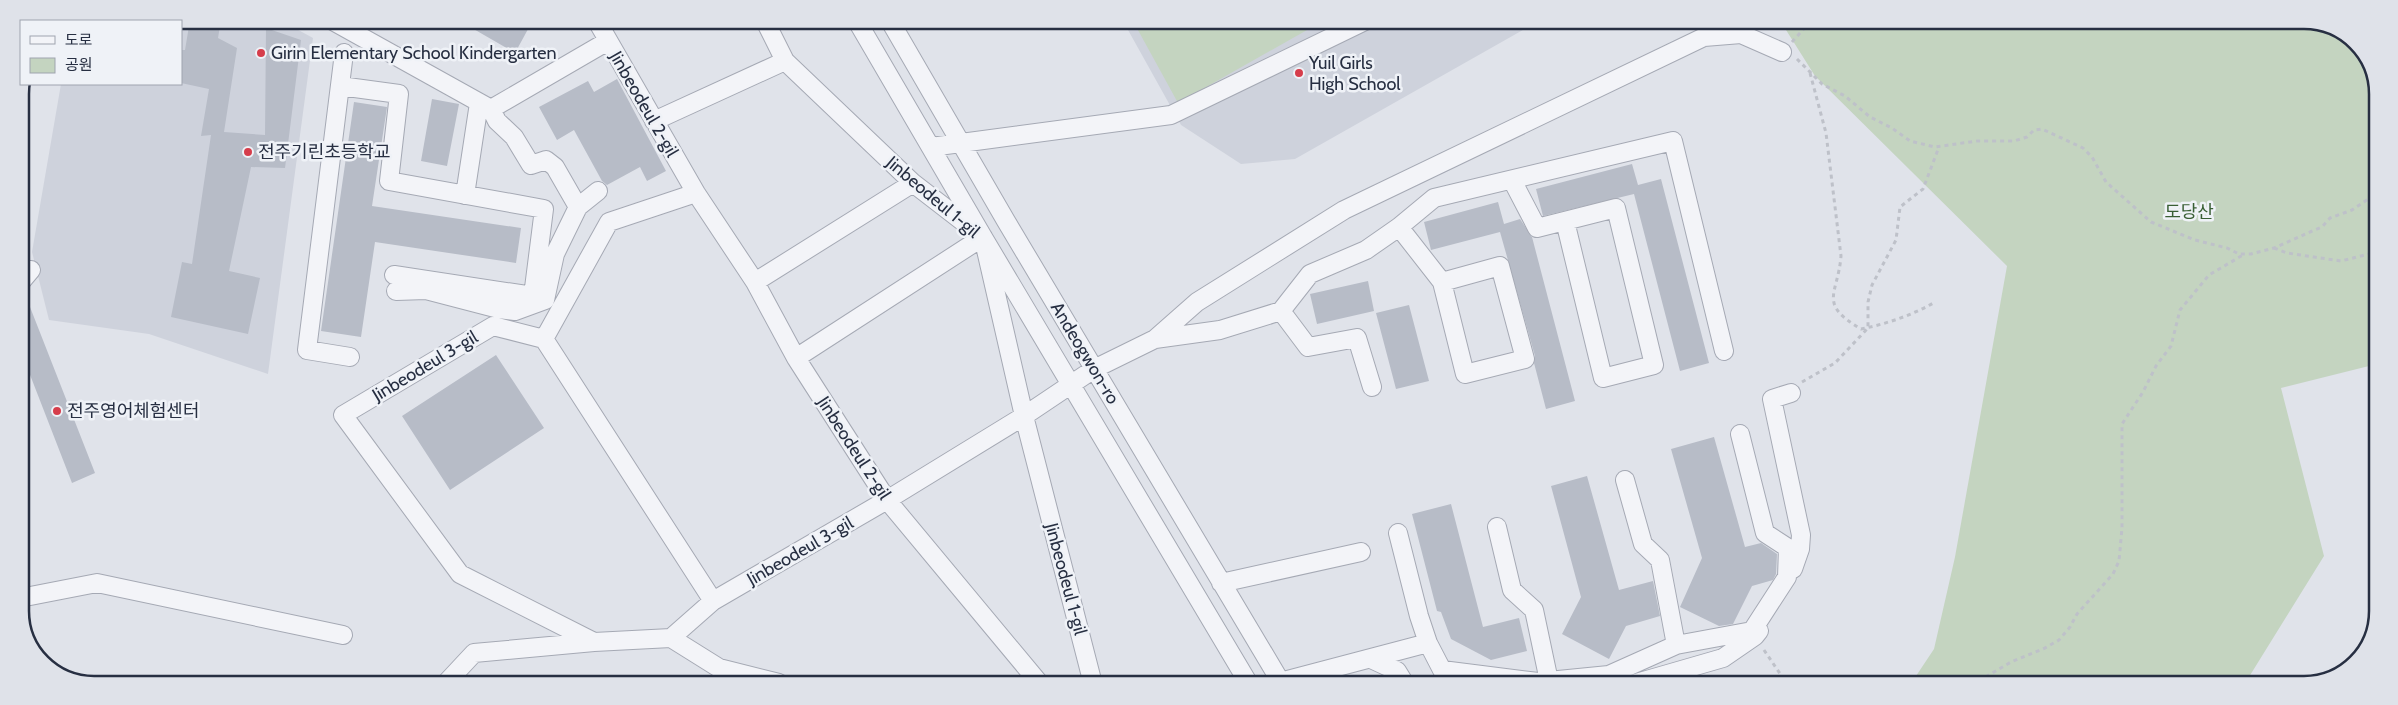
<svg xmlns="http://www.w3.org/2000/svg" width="2398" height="705" font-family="Cabin,'Noto Sans KR',sans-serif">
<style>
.built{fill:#ced2dc}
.green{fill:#c4d4c0}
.building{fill:#b7bcc7}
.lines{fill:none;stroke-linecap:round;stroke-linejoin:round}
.minor-casing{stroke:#a5a9b4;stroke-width:20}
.path{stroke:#bec1c9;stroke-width:3;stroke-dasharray:4 4;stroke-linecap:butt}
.minor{stroke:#f3f4f8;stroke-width:18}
.poi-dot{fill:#d63d4b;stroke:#eff2f7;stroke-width:2}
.labels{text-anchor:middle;stroke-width:5;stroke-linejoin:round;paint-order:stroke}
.poi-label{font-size:18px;fill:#272f42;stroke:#eff2f7;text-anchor:start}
.street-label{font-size:18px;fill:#272f42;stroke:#eff2f7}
.park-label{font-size:18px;fill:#395f34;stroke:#eff2f7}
.rim{fill:none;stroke:#272f42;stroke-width:2.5}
</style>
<rect width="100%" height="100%" fill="#e0e3ea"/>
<path class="built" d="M94,20H280L313,38L268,374L149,334L49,320L32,252L61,84H181V21H90Z
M1123,21L1537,22L1295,159L1241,164L1181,125Z"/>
<path class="green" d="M1133,21H1323L1178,103Z
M1781,22H2323L2360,45L2378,88L2377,364L2281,388L2324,556L2244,685H1910L1934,649L1955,557L2007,266L1815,76Z"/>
<path class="building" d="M190,20H221L218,38L237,48L224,132L265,135L266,28L301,40L285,168L251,167L229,271L260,278L248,334L171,317L182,262L192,264L211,135L201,136L209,89L181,83V50H185Z
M458,20H533L515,53Z
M617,79L666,171L647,181L640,167L607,185L602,181L574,130L557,140L539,107L588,81L594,92Z
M432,99L459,104L447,166L421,161Z
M354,102L387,107L372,206L521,228L516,263L375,242L361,337L321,331Z
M1632,164L1638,185L1661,179L1709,363L1680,371L1634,194L1543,216L1536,189Z
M1498,202L1504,224L1520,219L1532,237L1575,401L1546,409L1534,363L1535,356L1500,232L1431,250L1424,222Z
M1368,281L1374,311L1317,324L1310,294Z
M1409,305L1429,381L1396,389L1376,313Z
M30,307L95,473L72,483L20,349V311Z
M496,355L544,428L450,490L402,416Z
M1714,437L1745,547L1761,543L1777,554L1776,574L1773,580L1752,586L1733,624L1719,626L1680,607L1702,558L1671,449Z
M1587,476L1619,590L1653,581L1660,616L1626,626L1609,659L1562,634L1581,597L1551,486Z
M1451,504L1483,627L1519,618L1527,651L1491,660L1451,639L1441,612L1437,611L1412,514Z"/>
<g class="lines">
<defs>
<path id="minor" d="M331,20L491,109L608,41
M597,21L696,193L755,282L796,358L887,500L1040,684
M765,21L785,61L913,183L983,237L1024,416L1093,684
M857,21L983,237L1249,684
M890,21L1006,221L1282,684
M344,53L307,350L350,357
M340,86L399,94L389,181L544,209L533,296L394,275
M491,109L497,121L514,137L531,165L546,160L555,167L578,207L598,191
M654,121L785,61
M931,147L1171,115L1365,21
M1512,180L1537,228L1616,208L1654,365L1603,378L1565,221
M465,195L479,103
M1399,227L1442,282L1500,266L1525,359L1465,374L1442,282
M755,282L913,183
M20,283L31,270
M396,291L426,290L499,309L515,311L545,300L555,254L578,207
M1281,311L1310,274L1366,250L1399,227L1434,198L1673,141L1724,351
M544,339L609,222L696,193
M1155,339L1220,330L1281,311L1308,347L1357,338L1372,387
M796,358L983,237
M1791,393L1772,399L1801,535L1800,549L1793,569
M1625,480L1643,544L1660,560L1676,645
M1497,527L1512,590L1534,610L1549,681
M1221,583L1361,552
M20,598L97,583L343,635
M671,638L713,601L887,500L1024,416L1094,369L1155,339L1197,302L1344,210L1704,37L1741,34L1782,52
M594,642L460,574L343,415L493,326L544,339L713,601
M1428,643L1442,670L1538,682L1609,675L1676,645L1752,631L1787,577L1788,548L1765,533L1740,434
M1371,659L1397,671L1405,684
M1280,682L1428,643L1419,616L1398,533
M446,683L474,653L594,642L671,638L719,668L779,683
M1633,684L1723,658L1755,636L1759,631"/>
</defs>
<use href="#minor" class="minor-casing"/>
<path class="path" d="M1792,42L1810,22
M1797,59L1822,84L1845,96L1870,117L1892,128L1910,141L1935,147L1977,141H2014L2027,137L2034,130L2042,129L2083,148L2092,157L2106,182L2151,222L2195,240L2227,248L2239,254H2251L2274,248L2310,232L2322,227L2330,218L2352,210L2377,193
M1810,73L1826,133L1841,256C1838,295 1817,303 1861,329C1886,324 1913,315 1935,302
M2274,248L2287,253L2341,261L2377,252
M1802,382L1835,363L1868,328V302L1872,285L1896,240L1900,207L1923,189L1939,147
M1764,650L1787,684
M1972,685L2011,662L2045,648L2059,640L2070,627L2077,614L2113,574L2119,561L2122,528V424L2143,392L2156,366L2171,346L2180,310L2209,275L2243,255"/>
<use href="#minor" class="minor"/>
</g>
<g class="poi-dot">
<circle cx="261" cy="53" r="5"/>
<circle cx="1299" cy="73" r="5"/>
<circle cx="248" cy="152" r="5"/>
<circle cx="57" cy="411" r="5"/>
</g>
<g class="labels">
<g class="poi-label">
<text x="271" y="59">Girin Elementary School Kindergarten</text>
<text x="1309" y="69">Yuil Girls<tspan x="1309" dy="21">High School</tspan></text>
<text x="258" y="158">전주기린초등학교</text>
<text x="67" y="417">전주영어체험센터</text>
</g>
<g class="street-label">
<text transform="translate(644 104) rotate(60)" y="6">Jinbeodeul 2-gil</text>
<text transform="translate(933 197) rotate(40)" y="6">Jinbeodeul 1-gil</text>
<text transform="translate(1085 353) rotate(59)" y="6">Andeogwon-ro</text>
<text transform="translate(425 366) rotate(-31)" y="6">Jinbeodeul 3-gil</text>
<text transform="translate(854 448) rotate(57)" y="6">Jinbeodeul 2-gil</text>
<text transform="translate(800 551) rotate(-30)" y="6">Jinbeodeul 3-gil</text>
<text transform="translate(1066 579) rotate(75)" y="6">Jinbeodeul 1-gil</text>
</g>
<g class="park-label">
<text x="2189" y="218">도당산</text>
</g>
</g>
<path d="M0 0H2398V705H0ZM94 29H2304A65 65 0 0 1 2369 94V611A65 65 0 0 1 2304 676H94A65 65 0 0 1 29 611V94A65 65 0 0 1 94 29Z" fill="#dfe2e9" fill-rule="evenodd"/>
<path class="rim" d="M94 29H2304A65 65 0 0 1 2369 94V611A65 65 0 0 1 2304 676H94A65 65 0 0 1 29 611V94A65 65 0 0 1 94 29Z"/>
<rect x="20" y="20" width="162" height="65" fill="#eff2f7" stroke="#9fa4af"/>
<rect x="30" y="36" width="25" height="8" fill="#f3f4f8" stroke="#9fa4af"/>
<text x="65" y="45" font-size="15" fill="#272f42">도로</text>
<rect x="30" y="58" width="25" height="15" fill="#c4d4c0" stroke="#9fa4af"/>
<text x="65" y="70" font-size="15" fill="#272f42">공원</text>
</svg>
